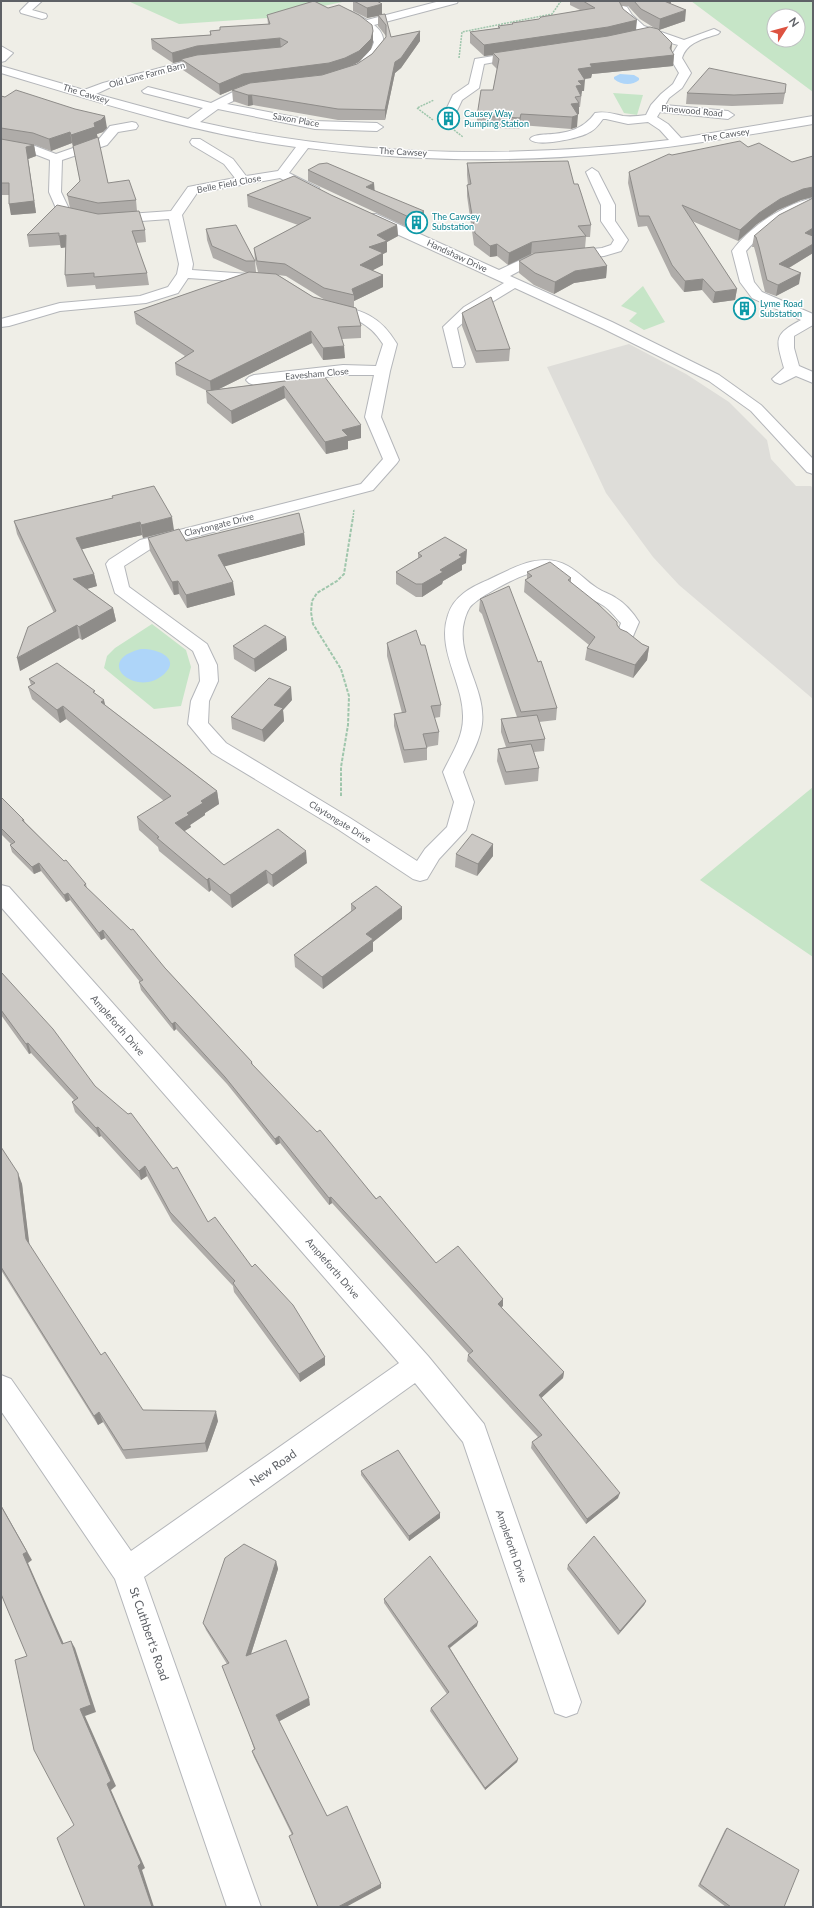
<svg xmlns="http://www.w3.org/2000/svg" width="814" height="1908" font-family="Lato,sans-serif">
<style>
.industrial{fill:#deddd9}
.green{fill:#c6e5c7;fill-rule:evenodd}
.water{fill:#aed5f9}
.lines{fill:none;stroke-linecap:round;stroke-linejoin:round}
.minor-casing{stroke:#b4b6ba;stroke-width:2}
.path-far1{stroke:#9fc6ac;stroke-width:1.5;stroke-dasharray:2 1;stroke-linecap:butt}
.path{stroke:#9fc6ac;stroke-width:2;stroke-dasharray:3.5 1.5;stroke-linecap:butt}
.minor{fill:#fff;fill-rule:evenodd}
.wall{fill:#afaca9;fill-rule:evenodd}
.shaded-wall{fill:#8e8c89}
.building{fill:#cbc8c4;stroke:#8e8c89}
.labels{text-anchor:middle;stroke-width:3;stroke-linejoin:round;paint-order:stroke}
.far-street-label{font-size:9px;fill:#5e6166;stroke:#fff}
.far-culture-label{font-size:9px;fill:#0d838f;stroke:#fff;text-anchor:start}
.street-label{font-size:10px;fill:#5e6166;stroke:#fff}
.near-street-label{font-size:12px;fill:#5e6166;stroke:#fff}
</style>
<rect width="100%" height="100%" fill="#efeee7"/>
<path class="industrial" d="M629,344L686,374L729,402L767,440L771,459L796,486H811L813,489V699L679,585L653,557L606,493L547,367Z"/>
<path class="green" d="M128,1H347L267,18L179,24Z
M691,1H813V92ZM774,16H798V40H774Z
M613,93L643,95L637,115L624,113Z
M643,286L665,322L644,330L629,321L637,313L621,306Z
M152,624L186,650L191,667L181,706L154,709L104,668L107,656L115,648Z
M813,787V957L700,880Z"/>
<path class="water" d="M620,74L634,75L639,78V80C632,86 621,85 614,79V77Z
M141,649C156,648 183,658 163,675C136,698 92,661 141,649Z"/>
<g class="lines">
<defs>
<path id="minor" d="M30,1H42L32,10L46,14L47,16L46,18L42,19L21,13L20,11Z
M440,1H458L457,3L374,25C398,43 371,72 356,68L354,66C361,57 371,54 374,42L369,32L342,15L341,13L342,11H350L367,20Z
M623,6L627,7L632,15L644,26L684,40L714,29L720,32L718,34C703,39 687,42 682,58L691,73L682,88L669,98L665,105L728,111L734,115L728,119L660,112L657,117L668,124L681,138L813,116V124C747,135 680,147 613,153C512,163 409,161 308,148L289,173L319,188L320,191L319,194H309L280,178L197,193L182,215L193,264L192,270L262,275L267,276L269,279L267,282L262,283L188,278L178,293L146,303L60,311L9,326L1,327V319L60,303L140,296L168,287L177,274L179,264L169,219L100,224L59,215L49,192L50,160L32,153L1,148V140L35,146L56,154L99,139L110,126L132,122L136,123L138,126L136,129L118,132L107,145L62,160L61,192L69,209L100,216L171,211L188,187L235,178L224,164L192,145L190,142L192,139H200L233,159L246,176L278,171L296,147C196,134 98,102 1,73V66L84,90L103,83L198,58L211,57L217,60L215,62L198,64L111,87L96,94L188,119L203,108L144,93L142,91L148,87L211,103L237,90L261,83L267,87L265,89L245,95L227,104L315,121L377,123L383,127L377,131L315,129L218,109L200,122C352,157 514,159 669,140L660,130L648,122L628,124L606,119H603C599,124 596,129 590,132C581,138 536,148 530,139C537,129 574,143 595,113C606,111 613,114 623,116C631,117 639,116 646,115L651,105L661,94L673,84L679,73L670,58L678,45C654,38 630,33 618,9Z
M1,46L13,53L5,61L1,62Z
M523,51L529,54L527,56L484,64L479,88L462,100L455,115H447L445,112L453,95L469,84L475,59Z
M592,168L598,172L615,205V221L628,240L621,251L604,256L534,263L510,276L612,322L719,375L761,405L813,459V474L807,472L751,411L709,381L602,328L515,288L474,313L457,328L465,364L463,367H453L443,327L464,307L504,283L366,220L364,217L366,214H376L499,270L531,255L602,248L611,245L614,240L601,221V205L586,172Z
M813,198V206C788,215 763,231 746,251L754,282L762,292L813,314V325L794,336V348L799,366L813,372V383L796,376L780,384L775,382L772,379L784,368C776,339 773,335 801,320L752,298L740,282L732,251C750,226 783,205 813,198Z
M330,303C362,311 379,314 397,344L390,371L381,417L399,460L397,463L373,490L152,548L124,566L129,587L207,644L217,665L218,681L209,701L208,723L226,743L350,818L417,861L425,849L447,827L454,802L443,772C451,755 463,738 463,718C464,683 436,650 448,615C454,596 471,587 488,580C513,568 541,551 568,566C579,572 587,582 597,588C603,592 610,594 616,598C625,603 634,614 639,622L631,641L625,643L619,641L616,637L621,623C615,617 610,610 604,606C597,601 589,599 582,594C572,587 563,576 551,571C535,565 480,595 470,607C466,613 464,621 463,627C459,661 486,690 482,724C480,741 470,757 463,772L474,802L466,830L439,859L427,879L420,881L413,879L336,828L212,753L188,724L191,701L200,681L199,665L193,651L115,593L106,564L109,560L140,540L361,484L383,459L365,417L374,375H343L254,385L249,383L246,380L249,377L254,375L343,365L376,366L383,344C369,321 349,316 325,310L323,307L325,304Z
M1,885L9,887L428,1356L484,1424L581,1702L577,1713L566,1717L555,1713L463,1442L415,1383L144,1577L261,1907H227L115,1579L1,1411V1375L11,1379L131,1551L399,1363L1,907Z"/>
</defs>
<use href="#minor" class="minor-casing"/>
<path class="path-far1" d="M459,58L462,32L552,14L561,1
M433,120L417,108L434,100
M454,130L463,137
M353,518L354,509"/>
<path class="path" d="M341,796V767L348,725L349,696L341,669L313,624L311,612L312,601L317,593L337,581L344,574L353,517"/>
<use href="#minor" class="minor"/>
</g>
<path class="wall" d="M353,1H377L382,4V14L391,37L420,31V41L401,68L395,73L385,120H338L253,105L248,106L233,101L232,90L247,84L244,85L220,95L183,70L182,61L173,63L152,49L151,39L210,35V31L220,30V27L268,24L267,15L373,42L371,49L359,62L350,66L357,64L372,54L386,37V36L378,26V16L367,18L353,11ZM326,74L322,75L291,78Z
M570,1H671V4L685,21L659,30L672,43L671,50L674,55L673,66L592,74L591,78L584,79V91H582L580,107H579V114H577V127L571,129L520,125L519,129L477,127V116L493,90L497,69L492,64L493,55L484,56L470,43V32L498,28V26L512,25V23L539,19L580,10L570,5ZM621,6H628L640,19L656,29L636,30Z
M687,93H785L783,104L732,106L686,104Z
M1,96L107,128L103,132L97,134L108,183L136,200L137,211L145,230L146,242L136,243L147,273L149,285L96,289L95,285L67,287L65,275L66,247L61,248L60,245L29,247L27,235L70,208L67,194L80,181L73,146L72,143L51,151L35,145L19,142L34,145L36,156L28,159L36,213L11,215L9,195H1Z
M748,147L792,162L813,156V197L801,200L778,210L757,224L738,241L692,221L737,289L735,300L713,303L702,290L684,292L671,276L647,226L638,227L628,183L629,172L672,155Z
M467,163L574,184L591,225L590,237H586L585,248L607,266L606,278L574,283L554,294L534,285L519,273V261L534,253L531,254L508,265L497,256L490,257L474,245L467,196V185H468L467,175Z
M308,170L375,191L424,223L411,229L308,181Z
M247,195H331L397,225L398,236L387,242V252L383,254V265L372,270L383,275V287L354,301V307L361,326V338L342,339L345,358L323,360L312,343L219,389L324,376L361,438L348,441V449L326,454L285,398L232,424L207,403L206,391H207L176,375L175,363L185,356L136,324L134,312L247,273L213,258L207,240L206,229L255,261L256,272H258L255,260L254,248L298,225L248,207ZM278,275L286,276L325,300L313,297Z
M754,236L813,253L789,268L799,284L776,296L765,292L757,258L754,247H752Z
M462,313L510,349L509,361L476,363L462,326Z
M112,496L174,530L143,538L142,535L82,549L94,574L97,586L87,589L113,608L116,621L82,640L79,638L20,671L54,613L17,534L14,521L113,498Z
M304,533L305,545L224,566L235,595L187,608L179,594L174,595L150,551L148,538L186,541Z
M418,553L466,563L462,565V570L443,581L442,584L422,597H416L396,584V572L418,558Z
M527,572L571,578V582L617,625L620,629L642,644L649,647L647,660L633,678L585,660L587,648L589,645L524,592L525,580L527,579Z
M480,599L538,662L557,708L556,720L539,722L545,739L544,751L534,752L539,768L538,781L505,785L497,761L498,749L506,747L501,732V719L517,717L482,614L479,611Z
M286,637L287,650L255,672L234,659L233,646Z
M387,643L421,645L441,705L440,717L434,718L439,732L438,745L427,747V760L404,763L394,726V714L402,713L387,656Z
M29,679L95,693L105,705L217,791L219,804L205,813V815L190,825L191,827L184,831L224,865L307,863L273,887L268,883L232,908L211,890L209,892L159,851L158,847L139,830L137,817L164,801L66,719L60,723L32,699L28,687L31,685Z
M292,700L283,710L284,721L264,742L232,729L231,717Z
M1,797L24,820L25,822L86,884L87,888L165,968L252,1062L253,1065L436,1263L503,1306L501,1307L564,1372L563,1378L541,1398L618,1498L586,1524L531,1448L532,1442L538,1437L467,1361L468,1355L469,1354L332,1203L329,1205L280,1143L276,1145L227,1084L176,1029L174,1031L141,990L139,982H140L105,938L101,940L70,900L66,902L41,871L34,874L12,852L10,845L11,844L1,834Z
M493,844V856L477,876L455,867L456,854Z
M351,904L402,919L373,942V951L323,989L295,967L294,955L351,911Z
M1,972L95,1086L208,1222L252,1267L325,1357V1365L300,1382L234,1292L233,1286L172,1221L147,1176L141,1180L101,1136L99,1137L75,1112L72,1102L74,1100L31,1053L29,1054L1,1015Z
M1,1147L22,1184L29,1245L101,1355L143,1410L218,1421L207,1452L126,1459L103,1422L98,1425L1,1270Z
M361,1471L440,1513V1518L409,1541L361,1475Z
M276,1561L278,1569L251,1654L310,1705L279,1721L327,1816L381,1884V1888L292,1835L254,1757L252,1751L254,1749L227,1664L206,1630L203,1623Z
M568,1565L646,1601L644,1605L618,1635L567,1569Z
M384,1599L477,1626L450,1648L518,1759L517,1762L485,1790L430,1711L431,1708L447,1694L384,1603Z
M727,1828L784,1907H726L698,1886L725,1830Z"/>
<path class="shaded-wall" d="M660,1H671L670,7Z
M382,4V15L367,18V8Z
M686,10L685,21L659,30L660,19Z
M637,20L636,30L607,38L493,53V55L484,56V45Z
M373,31V42L371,49L359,62L345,69L329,74L244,85L220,95L219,84L243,74Z
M420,31V41L401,68L395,73L385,120V110L395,62Z
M280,38L281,49L181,59L182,61L173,63L172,53L197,46Z
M672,43L671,54L674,55L673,66L592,74L591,78L577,80L578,69L590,64L670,48Z
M585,80L584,91H582L581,96L576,86L578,81Z
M248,95H252L253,105L248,106Z
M579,103V114L570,115L571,104Z
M521,114L520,125L519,129L520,118Z
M578,115L577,127L571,129L572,117Z
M105,116L107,128L103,132L97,134V138L73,147L71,135Z
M70,132L72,143L51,151L49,139Z
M34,145L36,156L28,159L36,213L11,215L9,204L26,147Z
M374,183L375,194L366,187Z
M813,187V197L801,200L778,210L757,224L738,241L740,230L759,213L780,199L803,189Z
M424,211V223L411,229V218Z
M397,225L398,236L387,242V252L383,254V265L360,277V265L369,247L377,235Z
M813,228V238L805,233Z
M66,235L68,247L61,248L59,236Z
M532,242L531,254L508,265L509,253Z
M497,244V256L490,257V246Z
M813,244V253L777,275L779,264Z
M607,266L606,278L574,283L554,294L555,282L575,271Z
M801,273L799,284L776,296L778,285Z
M383,275V287L354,301V295L352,289Z
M703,279L702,290L684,292L685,281Z
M737,289L735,300L713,303L715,292Z
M311,331L312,343L211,393L210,381Z
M344,346L345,358L323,360V348Z
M284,386L285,398L232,424L231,411Z
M361,425V438L348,441V449L326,454L325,442L342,430Z
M172,517L174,530L143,538L141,525Z
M140,522L142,535L79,550L76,538Z
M304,533L305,545L219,568L218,555Z
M467,550L466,563L462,565V570L443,581L442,584L422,597V584L459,555Z
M94,574L97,586L76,592L73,579Z
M178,581L179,594L174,595L172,582Z
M233,582L235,595L187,608L186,595Z
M113,608L116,621L82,640L79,627Z
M77,625L79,638L20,671L17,658Z
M286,637L287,650L255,672L254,659Z
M649,647L647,660L633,678L635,665Z
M291,687L292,700L283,710L284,721L264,742L262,730L274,705Z
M104,700L107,712L101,702Z
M63,706L66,719L60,723L57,710Z
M217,791L219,804L205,813V815L190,825L191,827L177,836L175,823L201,801Z
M493,844V856L477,876L478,864Z
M306,851L307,863L273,887L272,875Z
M39,863L41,871L34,874L32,867Z
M266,870L268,883L232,908L230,895Z
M209,878L211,890L209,892L207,880Z
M68,893L70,900L66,902L64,895Z
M402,907V919L373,942V951L323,989L322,977L366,934Z
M103,930L105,938L101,940L99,933Z
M175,1022L176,1029L174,1031L172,1024Z
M28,1043L31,1053L29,1054L26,1044Z
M98,1127L101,1136L99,1137L96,1128Z
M279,1136L280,1143L276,1145L275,1139Z
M145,1166L147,1176L141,1180L139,1171Z
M18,1173L22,1184L30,1249L26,1239Z
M331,1197L332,1203L329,1205V1198Z
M503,1299V1306L498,1310V1304Z
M325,1357V1365L300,1382L299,1374Z
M564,1372L563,1378L538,1401L539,1395Z
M216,1411L218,1421L207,1452L205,1443Z
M99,1412L103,1422L98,1425L94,1416Z
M620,1493L618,1498L586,1524L587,1519Z
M1,1505L32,1560L28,1563L67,1651L62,1644Z
M440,1513V1518L409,1541V1536Z
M276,1561L278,1569L248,1663L246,1656Z
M646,1601L644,1605L618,1635L620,1631Z
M478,1622L477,1626L448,1649V1646Z
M71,1641L75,1648L96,1712L85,1716L116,1786L111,1790L145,1868L142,1870L154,1907H152L107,1784L80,1709Z
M309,1698L310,1705L278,1722L276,1715Z
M518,1759L517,1762L485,1790V1788Z
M381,1884V1888L346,1907H338Z"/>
<path class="building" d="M314,1L328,8L339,5L359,15L372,25L373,31L371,39L359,51L345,58L329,63L243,74L219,84L181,59L197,55L281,47L288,42L280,38L197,46L172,53L151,39L211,35L210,31L220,30V27L270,24L267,15Z
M354,1H377L382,4L367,8Z
M583,1H619L623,9L637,20L608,27L484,45L470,32L500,28L498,26L513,24L512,23L539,19L541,17L595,8Z
M634,1H664L686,10L660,19L641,9Z
M385,14L391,37L420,31L401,58L395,62L385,110L338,109L252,95H248L232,90L250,83L322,75L357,64L372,54L386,37V25L378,15Z
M650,27L658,29L672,43L670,48L674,55L590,64L592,67L578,69L585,80L578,81L582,85L576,86L581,96L575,97L579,103L571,104L578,115L572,117L521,114L520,118L477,116L481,90H493L499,59L493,53L608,36Z
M709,68L786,84L785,93L734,95L687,93Z
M16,90L75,109L105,116L101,120L94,123L95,127L71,135L70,132L49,139L33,133L1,128V96L5,97Z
M98,137L108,183L129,180L136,200L98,203L68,196L67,194L80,181L73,146Z
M1,139L34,145L26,147L34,201L9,204V183H1Z
M740,141L748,147L759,143L792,162L813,156V187L803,189L780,199L759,213L740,230L682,205L737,289L715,292L703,279L685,281L672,265L649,216H639L629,172L669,154L672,155Z
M568,161L574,184H578L581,193L591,225L578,226L586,236L532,242L509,253L497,244L490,246L475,233L467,185L471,184L467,163Z
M327,163L374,183L366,187L424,211L411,218L308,170L319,164Z
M294,176L331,195L397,225L377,235L387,241L369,247L383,253L360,265L383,275L352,289L354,295L324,288L285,264L257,261L254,248L311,218L247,195Z
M813,198V228L805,233L813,236V244L779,264L801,273L778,285L767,280L759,247L756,237L754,236L779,215Z
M57,205L98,214L139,211L145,230L132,231L147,273L94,277V273L65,275L66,235L59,236V233L27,235Z
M236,225L255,261H246L212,246L206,229Z
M594,247L607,266L575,271L555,282L535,273L519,261L535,253Z
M249,272L276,274L313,297L356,308L361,326L338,327L344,346L323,348L311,331L210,381L175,363L194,351L134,312Z
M491,297L510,349L476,351L462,313Z
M324,376L361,425L342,430L348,436L325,442L284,386L231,411L206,391Z
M154,486L172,517L141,525L140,522L76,538L94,574L73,579L113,608L79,627L77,625L17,658L28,627L56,611L14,521L113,498L112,496Z
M299,513L304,533L218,555L233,582L186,595L178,581L172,582L148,538L151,537L179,529L186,541Z
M445,537L467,550L459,555L462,557L440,570L443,572L422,584H416L396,572L422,556L418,553Z
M550,562L571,578L568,580L597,603L617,622V625L620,629L627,632L642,644L649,647L635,665L587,648L595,637L525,580L532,576L527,572Z
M509,586L538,662L541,661L557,708L521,712L482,601L480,599Z
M265,625L286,637L254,659L233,646Z
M416,630L421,645H425L441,705L431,706L439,732L423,734L427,748L404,750L394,714L406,712L387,643Z
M57,663L95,691L93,692L104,700L101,702L217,791L201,801L203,803L187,813L189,815L175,823L224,865L278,829L306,851L272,875L266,870L230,895L209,878L207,880L157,838L159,837L137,817L171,796L63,706L57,710L28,687L35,683L29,679Z
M269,678L291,687L274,705L283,708L262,730L231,717Z
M537,715L545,739L509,743L501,719Z
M531,744L539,768L506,772L498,749Z
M1,797L24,820H22L64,861L66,860L86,884L84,885L131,930L133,929L165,968L252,1062L251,1063L317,1132L320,1130L376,1199L380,1196L436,1263L458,1246L503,1299L498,1304L564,1372L539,1395L620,1493L587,1519L532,1442L542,1435L468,1355L473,1351L331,1197L329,1198L279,1136L275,1139L225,1077L175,1022L172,1024L139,982L143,980L103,930L99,933L68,893L64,895L39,863L32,867L10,845L15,842L1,828Z
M472,834L493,844L478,864L456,854Z
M376,886L402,907L366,934L373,939L322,977L294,955L356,908L351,904Z
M1,972L53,1029L95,1086L128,1114L131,1113L173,1169L177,1167L208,1222L215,1217L252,1267L255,1264L293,1305L325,1357L299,1374L233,1283L235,1281L170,1212L145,1166L139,1171L98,1127L96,1128L72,1102L78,1098L28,1043L26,1044L1,1010Z
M1,1147L18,1173L26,1239L101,1355L105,1352L143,1410L216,1411L205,1443L123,1450L99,1412L94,1416L1,1267Z
M398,1450L440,1513L409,1536L361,1471Z
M1,1506L27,1552L23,1554L62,1644L71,1641L91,1705L80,1709L111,1781L107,1784L141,1863L138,1866L152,1907H85L57,1838L74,1825L34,1750L15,1660L27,1656L1,1594Z
M594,1536L646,1601L620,1631L568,1565Z
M244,1544L276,1561L246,1656L286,1640L309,1698L276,1715L327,1816L347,1806L381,1884L338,1907H318L289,1836L293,1834L252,1751L255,1749L222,1666L229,1663L203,1623L225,1558Z
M430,1556L478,1622L448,1646L518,1759L485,1788L431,1708L449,1692L384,1599Z
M727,1828L799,1870L784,1907H731L700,1884Z"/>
<defs>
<symbol id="building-ring" viewBox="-11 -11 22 22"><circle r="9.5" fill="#fff" stroke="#0f9aa8" stroke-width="1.5"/><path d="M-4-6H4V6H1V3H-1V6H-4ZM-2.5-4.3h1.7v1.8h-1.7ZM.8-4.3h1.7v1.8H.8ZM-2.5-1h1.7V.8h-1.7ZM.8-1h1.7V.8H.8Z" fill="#0f9aa8"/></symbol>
</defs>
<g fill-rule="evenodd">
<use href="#building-ring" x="436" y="106" width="25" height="25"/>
<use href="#building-ring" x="404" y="210" width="25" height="25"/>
<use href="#building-ring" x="732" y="296" width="25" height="25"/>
</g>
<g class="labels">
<g class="far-street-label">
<text transform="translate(147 75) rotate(-15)" y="3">Old Lane Farm Barn</text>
<text transform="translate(86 94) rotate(17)" y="3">The Cawsey</text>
<text transform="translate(692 111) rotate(5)" y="3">Pinewood Road</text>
<text transform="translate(296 120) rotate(10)" y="3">Saxon Place</text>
<text transform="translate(726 135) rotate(-9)" y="3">The Cawsey</text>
<text transform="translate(403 152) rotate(3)" y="3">The Cawsey</text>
<text transform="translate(229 184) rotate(-11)" y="3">Belle Field Close</text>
<text transform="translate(457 256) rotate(25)" y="3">Handshaw Drive</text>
<text transform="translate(317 374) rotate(-5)" y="3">Eavesham Close</text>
<text transform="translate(219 525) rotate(-14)" y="3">Claytongate Drive</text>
<text transform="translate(340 822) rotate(32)" y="3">Claytongate Drive</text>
</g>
<g class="far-culture-label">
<text x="464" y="117">Causey Way<tspan x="464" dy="10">Pumping Station</tspan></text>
<text x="432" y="220">The Cawsey<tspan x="432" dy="10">Substation</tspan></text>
<text x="760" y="307">Lyme Road<tspan x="760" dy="10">Substation</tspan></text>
</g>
<g class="street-label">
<text transform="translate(118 1025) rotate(49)" y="4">Ampleforth Drive</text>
<text transform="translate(333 1268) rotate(49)" y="4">Ampleforth Drive</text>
<text transform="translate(512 1546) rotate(71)" y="4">Ampleforth Drive</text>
</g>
<g class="near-street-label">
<text transform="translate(273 1468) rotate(-35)" y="4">New Road</text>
<text transform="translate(149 1634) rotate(71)" y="4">St Cuthbert's Road</text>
</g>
</g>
<rect width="814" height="1908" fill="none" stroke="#5e6166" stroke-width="4"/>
<g transform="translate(786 28) rotate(54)"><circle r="19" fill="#ffffff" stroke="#bfc0c2"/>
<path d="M0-3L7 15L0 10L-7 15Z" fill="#dd5240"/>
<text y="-6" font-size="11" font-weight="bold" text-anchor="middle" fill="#5e6166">N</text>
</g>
</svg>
